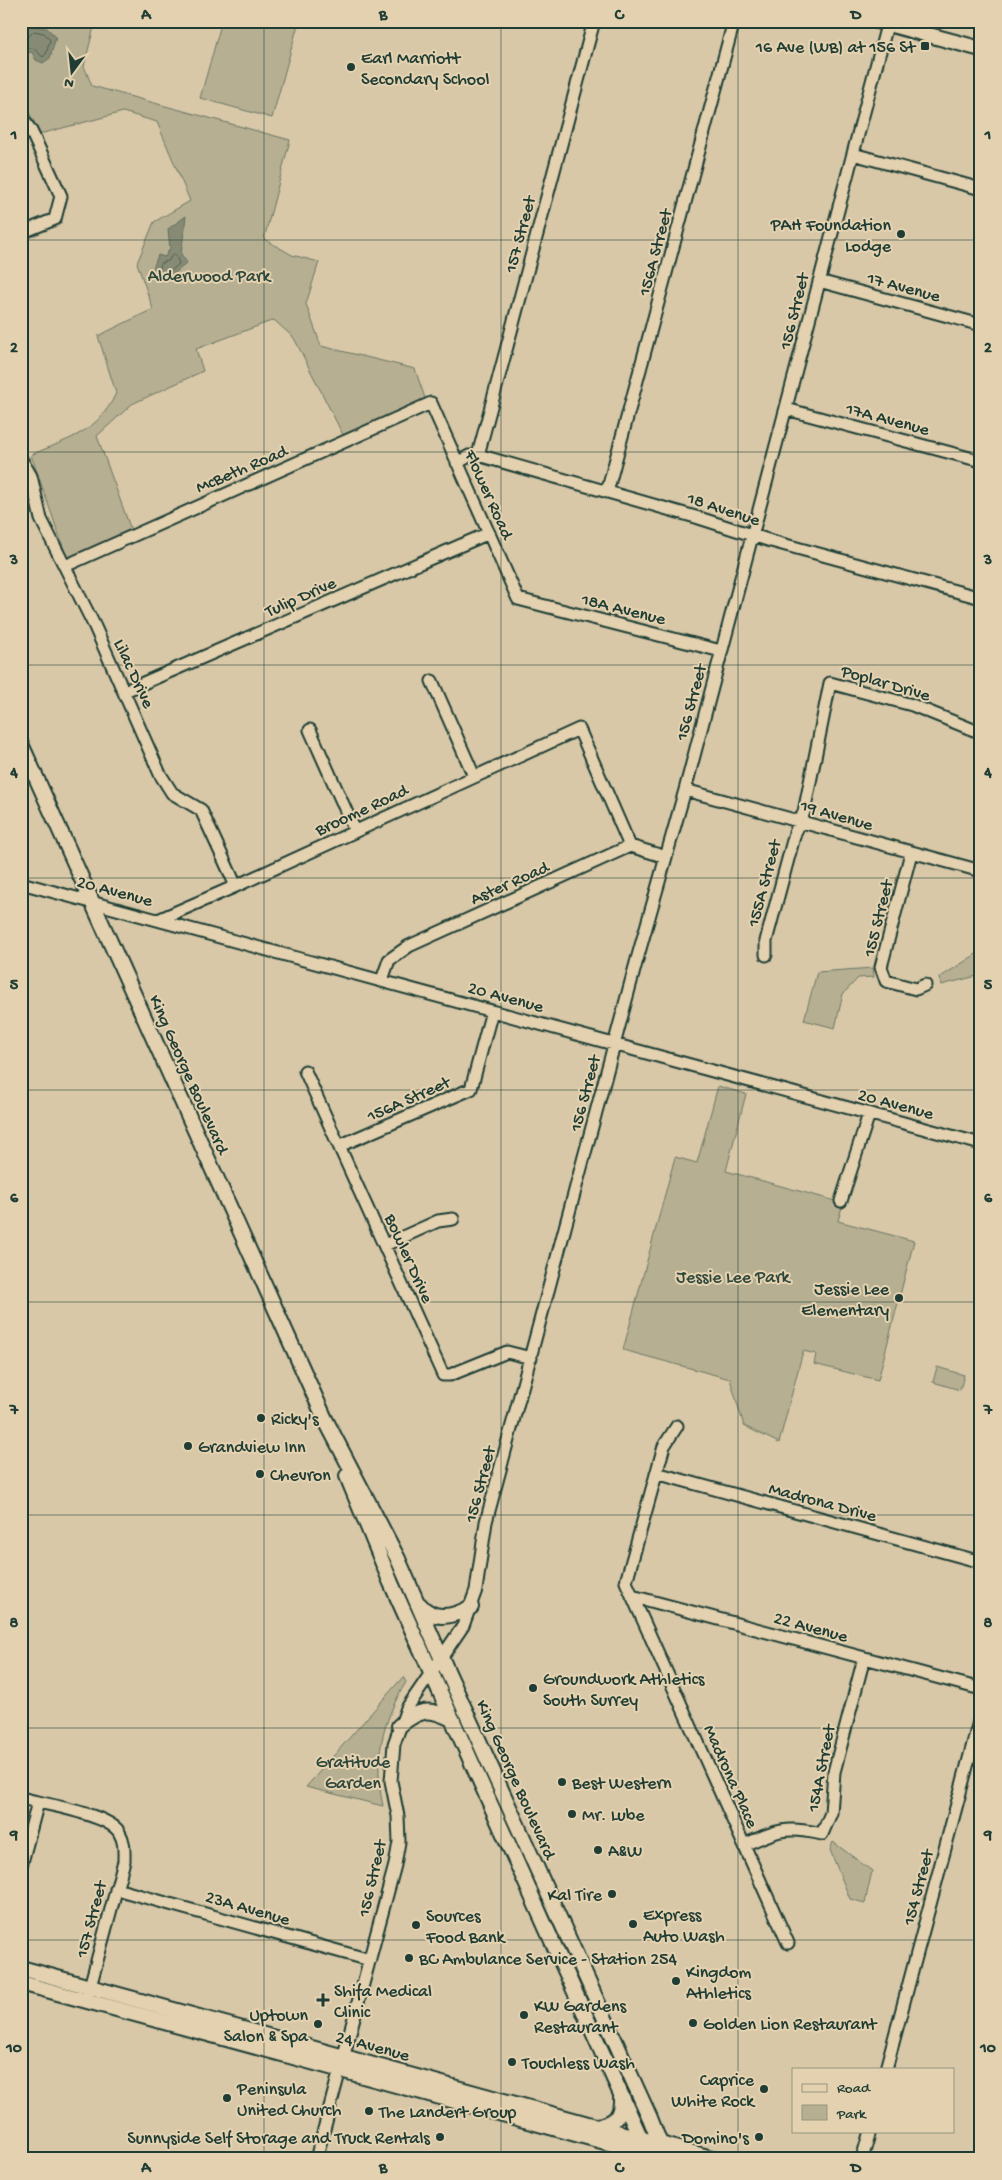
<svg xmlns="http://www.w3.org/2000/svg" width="1002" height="2180" font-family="'Gochi Hand',sans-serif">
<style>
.green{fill:#b6af92;stroke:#6a7663}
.water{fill:#878b75;stroke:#5d6c5b}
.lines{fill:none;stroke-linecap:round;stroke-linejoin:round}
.shore{stroke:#495c4e;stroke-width:1}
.minor-casing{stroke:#1f3d34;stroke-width:15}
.major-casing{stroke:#1f3d34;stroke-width:18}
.minor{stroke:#e4d1af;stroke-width:11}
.major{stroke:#e4d1af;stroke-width:14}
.grid{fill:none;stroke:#1f3d34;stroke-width:1;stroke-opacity:0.55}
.poi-dot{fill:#1f3d34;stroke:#e4d1af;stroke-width:2}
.labels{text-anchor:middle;stroke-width:4;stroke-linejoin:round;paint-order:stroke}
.poi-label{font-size:18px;fill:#1f3d34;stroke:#e4d1af;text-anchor:start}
.street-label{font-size:18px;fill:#1f3d34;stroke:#e4d1af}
.park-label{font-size:18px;fill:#2e483d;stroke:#e4d1af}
.neatline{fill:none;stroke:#1f3d34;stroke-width:2}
.grid-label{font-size:16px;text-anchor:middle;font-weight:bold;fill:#1f3d34}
</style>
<rect width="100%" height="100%" fill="#d8c8a8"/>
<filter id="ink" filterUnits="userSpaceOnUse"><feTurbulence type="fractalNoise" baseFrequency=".02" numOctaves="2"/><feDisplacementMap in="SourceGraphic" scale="10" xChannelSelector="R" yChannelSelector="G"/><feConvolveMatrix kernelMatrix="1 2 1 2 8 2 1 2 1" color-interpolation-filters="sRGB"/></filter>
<g filter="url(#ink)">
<path class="green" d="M21,21H75L94,27L84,66L92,86L290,140L264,239L292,255L319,262L306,304L321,346L415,369L426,401L343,435L294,338L274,320L196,349L203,371L132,404L97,436L131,530L67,558L31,455C69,438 98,433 116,393L98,336L153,309L137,263L154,222L190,201L157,122L123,112L40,134L24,102L21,100Z
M222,21H299L272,118L200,98Z
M981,951V975L941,985L939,978Z
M873,968L874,977L858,978L843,994L835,1028L804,1020L817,972Z
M718,1086L746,1094L726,1171L843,1203L838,1221L914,1241L878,1380L814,1364L816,1354L803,1351L779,1443L744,1426L730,1379L623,1350L675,1157L697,1163Z
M937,1367L964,1375L960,1390L933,1382Z
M403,1677L406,1682C382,1722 373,1760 383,1806L306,1787Z
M833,1842L872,1871L865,1903L850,1899L830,1850Z"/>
<path class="water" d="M30,26L47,28L56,37L50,58L43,63L36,60L32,52L24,53C17,42 24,34 30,26Z
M186,216L181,254L187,263L165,281L151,274L158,255L165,257L170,248L168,229Z"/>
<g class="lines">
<path class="shore" d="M21,40L26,39L34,31L44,33L50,40L46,54L43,57L33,48H21
M173,254L176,255L179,264L166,275L159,272L161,263L168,261Z"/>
<defs>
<path id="minor" d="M21,116L31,131L61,196L55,219L21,233
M853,154L981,189
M819,281L981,325
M786,409L981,461
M478,455L594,21
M21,459L31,476L41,519L95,627L160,774L172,793L201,810L236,886
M457,463L469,456L478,455L699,518L771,541L981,598
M607,492L734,21
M65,566L431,403L518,599L721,651
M432,681L474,776
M125,691L489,533
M310,730L355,831
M685,790L981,871
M911,853L881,967L886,981L916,989L925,985
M21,883L981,1144
M158,920L236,886L579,729L630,846
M766,955V941L795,833L804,812L830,683L912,705L981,733
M382,980L389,960L409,946L630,846L666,857
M305,1071L443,1375H450L507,1352L531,1358
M339,1146L471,1089L492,1011
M841,1201L869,1114
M385,1245L438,1221L453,1219
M677,1426L664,1446L626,1582L788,1943
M656,1473L981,1562
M632,1596L981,1689
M21,1798C43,1804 108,1814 119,1832C125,1842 124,1850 124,1861L88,1994
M744,1845C778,1830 785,1826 822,1834L831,1813L834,1772L864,1658
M21,1866L38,1802
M116,1889L370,1960
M21,1905L22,1906
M886,2069L981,1714
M316,2159L395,1865L399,1842L398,1816L391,1781L394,1744L407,1708L463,1626L476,1590L486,1522L636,963L685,790L888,21
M862,2159L870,2131"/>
<path id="major" d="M877,21L981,49
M21,744L325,1419L398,1559L436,1646L650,2118L666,2159
M347,1476L391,1583L650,2159
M419,1604C434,1622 453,1617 471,1607
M399,1726C419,1709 430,1707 453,1720
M21,1968L715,2159
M21,1983L653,2155
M598,2126C617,2123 622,2114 621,2095"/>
</defs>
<use href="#minor" class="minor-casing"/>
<use href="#major" class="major-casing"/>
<use href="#minor" class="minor"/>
<use href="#major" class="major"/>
</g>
</g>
<path class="grid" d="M264,21V2159M501,21V2159M738,21V2159M21,240H981M21,452H981M21,665H981M21,878H981M21,1090H981M21,1302H981M21,1515H981M21,1728H981M21,1940H981"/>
<g class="poi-dot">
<rect x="920" y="41" width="10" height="10" rx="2.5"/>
<circle cx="351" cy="67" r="5"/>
<circle cx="901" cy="234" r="5"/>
<circle cx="899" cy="1298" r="5"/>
<circle cx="261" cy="1418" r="5"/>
<circle cx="188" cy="1446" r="5"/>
<circle cx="260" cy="1474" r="5"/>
<circle cx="533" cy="1688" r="5"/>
<circle cx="562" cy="1782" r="5"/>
<circle cx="572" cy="1814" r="5"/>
<circle cx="598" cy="1850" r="5"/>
<circle cx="612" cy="1894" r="5"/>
<circle cx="633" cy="1924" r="5"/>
<circle cx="416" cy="1925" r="5"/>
<circle cx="409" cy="1958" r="5"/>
<circle cx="676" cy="1981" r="5"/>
<path d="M320.5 1992.5h5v5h5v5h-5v5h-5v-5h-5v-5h5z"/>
<circle cx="524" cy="2015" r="5"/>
<circle cx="693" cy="2023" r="5"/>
<circle cx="318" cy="2024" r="5"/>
<circle cx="512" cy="2062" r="5"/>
<circle cx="764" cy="2089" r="5"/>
<circle cx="227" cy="2098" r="5"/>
<circle cx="369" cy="2111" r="5"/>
<circle cx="440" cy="2137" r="5"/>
<circle cx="759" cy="2137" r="5"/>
</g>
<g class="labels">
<g class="poi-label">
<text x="915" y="52" text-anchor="end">16 Ave (WB) at 156 St</text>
<text x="361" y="63">Earl Marriott<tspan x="361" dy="21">Secondary School</tspan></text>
<text x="891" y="230" text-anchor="end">PAH Foundation<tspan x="891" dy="21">Lodge</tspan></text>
<text x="889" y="1294" text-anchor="end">Jessie Lee<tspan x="889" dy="21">Elementary</tspan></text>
<text x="271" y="1424">Ricky's</text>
<text x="198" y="1452">Grandview Inn</text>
<text x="270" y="1480">Chevron</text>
<text x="543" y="1684">Groundwork Athletics<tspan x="543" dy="21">South Surrey</tspan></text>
<text x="572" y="1788">Best Western</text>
<text x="582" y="1820">Mr. Lube</text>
<text x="608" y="1856">A&amp;W</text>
<text x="602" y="1900" text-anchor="end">Kal Tire</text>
<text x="643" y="1920">Express<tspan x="643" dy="21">Auto Wash</tspan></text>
<text x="426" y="1921">Sources<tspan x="426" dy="21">Food Bank</tspan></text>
<text x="419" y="1964">BC Ambulance Service - Station 254</text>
<text x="686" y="1977">Kingdom<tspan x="686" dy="21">Athletics</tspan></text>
<text x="334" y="1996">Shifa Medical<tspan x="334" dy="21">Clinic</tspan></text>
<text x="534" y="2011">KW Gardens<tspan x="534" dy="21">Restaurant</tspan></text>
<text x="308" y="2020" text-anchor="end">Uptown<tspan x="308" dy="21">Salon &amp; Spa</tspan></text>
<text x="703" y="2029">Golden Lion Restaurant</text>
<text x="522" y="2068">Touchless Wash</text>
<text x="754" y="2085" text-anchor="end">Caprice<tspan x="754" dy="21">White Rock</tspan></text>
<text x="237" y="2094">Peninsula<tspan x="237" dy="21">United Church</tspan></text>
<text x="379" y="2117">The Landert Group</text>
<text x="430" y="2143" text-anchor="end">Sunnyside Self Storage and Truck Rentals</text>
<text x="749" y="2143" text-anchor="end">Domino's</text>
</g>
<g class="street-label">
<text transform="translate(519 234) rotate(-75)" y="6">157 Street</text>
<text transform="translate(654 252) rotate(-75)" y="6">156A Street</text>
<text transform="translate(904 286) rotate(15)" y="6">17 Avenue</text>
<text transform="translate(793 311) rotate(-76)" y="6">156 Street</text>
<text transform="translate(888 418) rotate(15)" y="6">17A Avenue</text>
<text transform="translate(241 468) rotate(-23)" y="6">McBeth Road</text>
<text transform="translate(490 494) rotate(66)" y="6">Flower Road</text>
<text transform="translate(724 508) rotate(18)" y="6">18 Avenue</text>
<text transform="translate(300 596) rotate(-24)" y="6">Tulip Drive</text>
<text transform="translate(624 608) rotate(14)" y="6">18A Avenue</text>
<text transform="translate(135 673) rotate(65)" y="6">Lilac Drive</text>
<text transform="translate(886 682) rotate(16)" y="6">Poplar Drive</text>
<text transform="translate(690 702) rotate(-75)" y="6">156 Street</text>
<text transform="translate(361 809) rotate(-25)" y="6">Broome Road</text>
<text transform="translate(837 814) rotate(16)" y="6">19 Avenue</text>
<text transform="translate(509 882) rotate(-24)" y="6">Aster Road</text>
<text transform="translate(763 883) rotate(-75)" y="6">155A Street</text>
<text transform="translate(115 890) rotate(15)" y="6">20 Avenue</text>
<text transform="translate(877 918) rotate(-76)" y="6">155 Street</text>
<text transform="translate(506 996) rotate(15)" y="6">20 Avenue</text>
<text transform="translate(190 1074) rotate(66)" y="6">King George Boulevard</text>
<text transform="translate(584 1093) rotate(-75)" y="6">156 Street</text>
<text transform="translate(408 1098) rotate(-24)" y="6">156A Street</text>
<text transform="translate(896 1103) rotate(15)" y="6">20 Avenue</text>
<text transform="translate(410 1258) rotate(66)" y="6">Bowler Drive</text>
<text transform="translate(479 1484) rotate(-75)" y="6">156 Street</text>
<text transform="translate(823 1501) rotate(15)" y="6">Madrona Drive</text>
<text transform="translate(811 1626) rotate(15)" y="6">22 Avenue</text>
<text transform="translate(820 1768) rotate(-79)" y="6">154A Street</text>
<text transform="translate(732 1776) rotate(66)" y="6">Madrona Place</text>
<text transform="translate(517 1779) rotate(66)" y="6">King George Boulevard</text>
<text transform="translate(371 1878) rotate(-77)" y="6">156 Street</text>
<text transform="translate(917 1887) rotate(-75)" y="6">154 Street</text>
<text transform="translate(248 1907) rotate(16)" y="6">23A Avenue</text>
<text transform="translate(90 1919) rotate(-75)" y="6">157 Street</text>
<text transform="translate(373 2045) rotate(15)" y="6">24 Avenue</text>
</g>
<g class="park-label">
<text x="209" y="281">Alderwood Park</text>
<text x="733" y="1282">Jessie Lee Park</text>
<text x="353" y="1767">Gratitude<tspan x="353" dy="21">Garden</tspan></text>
</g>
</g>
<rect width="1002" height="2180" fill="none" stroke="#e4d1af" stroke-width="55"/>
<rect x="792" y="2068" width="162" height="65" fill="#e4d1af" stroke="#95967e"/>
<rect x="802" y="2084" width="25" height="8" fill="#e4d1af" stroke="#95967e"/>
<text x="837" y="2092" font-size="15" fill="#1f3d34">Road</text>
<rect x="802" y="2105" width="25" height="15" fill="#b6af92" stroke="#95967e"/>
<text x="837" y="2118" font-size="15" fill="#1f3d34">Park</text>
<g transform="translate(72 72) rotate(195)" stroke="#e4d1af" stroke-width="4" paint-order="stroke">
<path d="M0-4L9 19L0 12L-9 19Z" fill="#1f3d34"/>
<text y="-8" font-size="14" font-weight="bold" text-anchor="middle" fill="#1f3d34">N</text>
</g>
<rect x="28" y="28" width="946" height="2124" class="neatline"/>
<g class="grid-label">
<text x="146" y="19">A</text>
<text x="383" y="19">B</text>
<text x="619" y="19">C</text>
<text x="856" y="19">D</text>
<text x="14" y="139">1</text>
<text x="988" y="139">1</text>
<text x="14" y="352">2</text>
<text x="988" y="352">2</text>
<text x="14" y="564">3</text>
<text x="988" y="564">3</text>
<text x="14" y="777">4</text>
<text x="988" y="777">4</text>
<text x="14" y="989">5</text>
<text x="988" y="989">5</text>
<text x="14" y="1202">6</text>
<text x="988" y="1202">6</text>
<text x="14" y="1414">7</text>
<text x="988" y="1414">7</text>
<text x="14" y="1627">8</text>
<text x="988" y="1627">8</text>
<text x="14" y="1839">9</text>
<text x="988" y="1839">9</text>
<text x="14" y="2052">10</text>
<text x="988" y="2052">10</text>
<text x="146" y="2172">A</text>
<text x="383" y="2172">B</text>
<text x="619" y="2172">C</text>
<text x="856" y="2172">D</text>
</g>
</svg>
